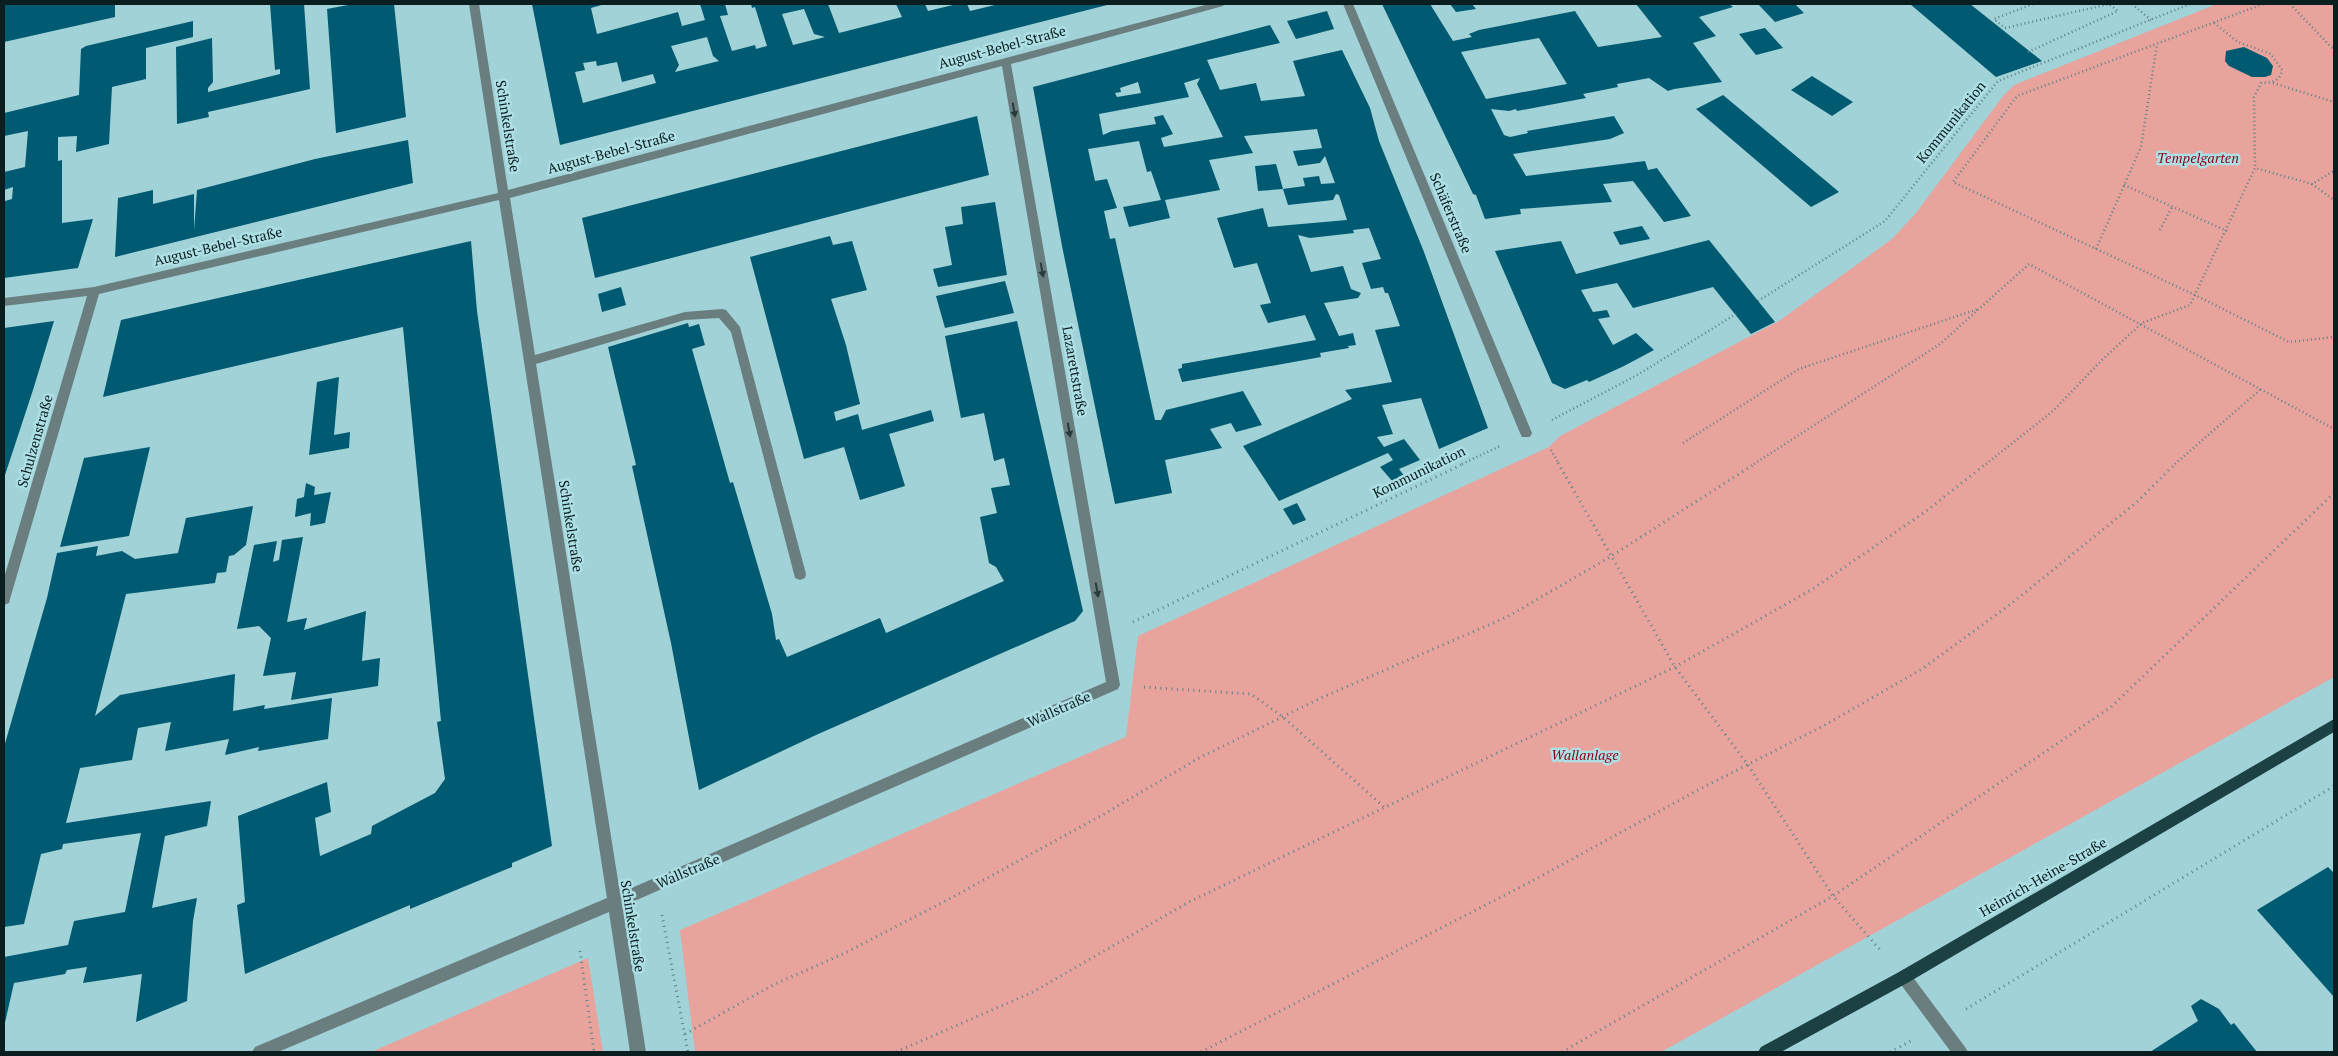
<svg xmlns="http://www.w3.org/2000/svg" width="2338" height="1056" font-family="'PT Serif',serif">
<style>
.green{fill:#e8a39d}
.building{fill:#005a72;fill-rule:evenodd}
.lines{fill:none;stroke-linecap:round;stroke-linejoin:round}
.path-far1{stroke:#5f8387;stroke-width:2.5;stroke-dasharray:1 3;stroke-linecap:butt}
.path{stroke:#5f8387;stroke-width:3;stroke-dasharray:1 4.5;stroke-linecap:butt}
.minor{fill:#6a7d7f;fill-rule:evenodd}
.major{fill:#1b4145;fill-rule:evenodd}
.oneway{fill:#273a3c}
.labels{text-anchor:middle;stroke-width:5;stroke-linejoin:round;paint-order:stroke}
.street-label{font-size:14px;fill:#0a1e20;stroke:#addfe4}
.park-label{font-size:14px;font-style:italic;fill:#8d0015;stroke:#addfe4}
</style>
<rect width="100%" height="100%" fill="#a1d2d7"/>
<path class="green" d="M2217,4H2334V677L1661,1052H695L680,930L1126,737L1138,636L1549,447L1560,436L1779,321L1892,239L1916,213L2003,96L2014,85Z
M588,958L603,1052H371Z"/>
<path class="building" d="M4,4H115V17L4,42Z
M270,4H304L310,89L208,112L209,117L177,124L176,47L212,38L213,82L208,88V92L280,74V69L275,70Z
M353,4H394L406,117L336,133L327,9Z
M532,4H605L591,8L597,34L678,12L682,26L705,20L700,4H725L728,15L720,16L732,51L755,45L756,49L767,46L755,7L752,8L751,4H828L839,33L902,17L896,4H925L928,11L953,5L951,4H967L970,11L999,4H1111L560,145ZM804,9L814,34L825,37L793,45L782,14ZM707,37L713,56L719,61L675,72L679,65L671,46ZM596,61L597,66L617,62L622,82L653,74L656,83L583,103L575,72L585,70L583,63Z
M1382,4H1430L1453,41L1472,37L1469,34L1479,30L1575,11L1598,47L1662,37L1636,4H1729L1733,7L1699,17L1716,36L1693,43L1722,82L1674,89L1668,91L1649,78L1617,84L1618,87L1583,94L1586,98L1517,111L1516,109L1509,111L1491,109L1504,135L1510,137L1528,133L1527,131L1614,116L1624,133L1610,139L1513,154L1526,176L1645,161L1648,170L1657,168L1691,216L1664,222L1633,181L1603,184L1612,202L1520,209L1521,214L1485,219L1476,195L1473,194ZM1539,38L1567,84L1486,99L1461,52Z
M1450,4H1472L1476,9L1456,12Z
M1758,4H1795L1804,13L1775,22Z
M1910,4H1970L2042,61L1996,77Z
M1327,11L1334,29L1296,39L1287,21Z
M193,21V37L146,48V79L112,87L109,144L76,152L77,136L58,137V161L62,160V223L93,219L78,268L4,278V209L5,201L12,199L13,187L4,190V172L25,167L28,131L4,136V113L79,95L81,49L86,46Z
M1270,25L1280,43L1207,60L1220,90L1256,83L1261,101L1305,96L1293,61L1342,50L1370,108L1379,141L1424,252L1488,428L1439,449L1421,398L1382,405L1393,434L1377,437L1384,447L1404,439L1420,460L1399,469L1405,477L1393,482L1380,467L1393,460L1388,453L1279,501L1243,446L1352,399L1345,390L1392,382L1375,330L1400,326L1388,293H1385L1383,287L1371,289L1362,263L1381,259L1369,228L1353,230L1354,233L1310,238L1298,235L1311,272L1343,266L1351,289L1361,293L1358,298L1324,303L1339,336L1353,333L1356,345L1348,346L1349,348L1320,353L1321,357L1182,382L1178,369L1182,368V364L1316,340L1305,315L1268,323L1260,305L1271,303L1257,263L1234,268L1217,218L1263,208L1268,227L1347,220L1339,195L1336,194L1333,200L1288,205L1283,189L1305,186L1303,178L1319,176L1321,184L1335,183L1325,156L1320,163L1298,166L1293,151L1322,148L1317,129L1244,136L1253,153L1209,160L1220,190L1165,200L1170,218L1129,227L1123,207L1161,200L1151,171L1147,172L1139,141L1088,149L1095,181L1107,179L1117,208L1104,211L1110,239L1115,238L1155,420H1161L1166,410L1243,391L1262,425L1236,432L1231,423L1210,429L1222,448L1165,460L1172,493L1115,504L1062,246L1033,87ZM1200,78L1197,84L1223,137L1164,147L1161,138L1173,134L1163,115L1154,117L1156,124L1112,131L1103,135L1099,114L1189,97L1184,83ZM1138,82L1141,93L1117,97L1115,93L1121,92L1120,88Z
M1765,28L1783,48L1756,55L1739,34Z
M2244,47L2267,58L2273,66L2271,75L2265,77H2252L2229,66L2225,61L2226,51Z
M1812,76L1853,102L1832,116L1791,90Z
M1723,95L1826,181L1839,192L1811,207L1696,109Z
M977,116L989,175L595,278L582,218Z
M408,140L413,183L115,257L118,198L153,190V204L194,194V230L197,190L315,159Z
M1276,164L1283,189L1258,191L1255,166Z
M995,202L1007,275L938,287L933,269L952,265L945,227L963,224L961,207Z
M1642,226L1650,239L1620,245L1613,232Z
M830,236L833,245L852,241L867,290L831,299L846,345L860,404L834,412L836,421L858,414L862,430L931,410L934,421L889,434L905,486L860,500L844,447L804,459L750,257Z
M1709,240L1775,322L1751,334L1713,287L1633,308L1617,283L1581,290L1593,312L1607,310L1610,317L1598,319L1613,345L1636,333L1654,350L1624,366L1589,382L1587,380L1565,389L1552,383L1495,251L1561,241L1576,274Z
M471,241L477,311L552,846L512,863V867L410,909V905L245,974L237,905L245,902L238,816L327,782L331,812L315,818L320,856L371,834L372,826L435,793L445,779L437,722L441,721L403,327L103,397L121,320Z
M1005,281L1014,313L945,328L936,296Z
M621,287L626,305L602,312L598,294Z
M54,321L33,390L4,478V328Z
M1017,321L1083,611L1075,621L816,735L699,790L671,643L632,466L636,465L608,347L688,323L689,327L699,324L705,345L692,349L730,483L733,482L772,614L776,640L779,639L787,657L880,618L886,633L1004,581L996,567L989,563L980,517L997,513L991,488L1010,485L1004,458L994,461L984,413L961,418L945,336Z
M339,377L334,435L350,432L349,448L309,455L317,382Z
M150,447L129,536L60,547L84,458Z
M306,483L315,487L314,495L331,492L325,523L310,526L311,513L295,517L297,499L304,497Z
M1297,503L1306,520L1293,525L1283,509Z
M253,506L246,545L234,555L229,556L226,572L217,573L215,583L126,594L95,716L120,695L235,674L233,711L265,705L264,709L332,698L328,739L258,751L259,747L225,755L229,739L165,751L171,722L138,728L132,760L80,768L66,823L211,801L207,826L165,836L152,908L197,898L193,921L187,1001L136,1022L142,974L83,983L87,967L67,970L65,974L14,983L4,1027V957L68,945L74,921L125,912L141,833L63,844L62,849L41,854L24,924L4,927V747L47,598L57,553L98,546L96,556L122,551L135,559L178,553L186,518Z
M303,537L287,622L307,618L304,630L366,611L362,661L380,658L378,686L291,700L296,672L263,676L271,638L259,626L237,629L254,545L277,541L273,562L279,560L282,540Z
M2328,867L2334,873V997L2257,910Z
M2201,999L2219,1009L2231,1025L2234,1023L2257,1052H2150L2198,1021L2191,1006Z"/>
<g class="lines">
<path class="path-far1" d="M2033,4L1994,19L2005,28L2109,4
M2132,4L2151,20
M2263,4L2017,96L1953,182L2195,295L2289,342L2334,337
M2290,4L2334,50
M2214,23L2238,42L2271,54L2282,70C2281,81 2271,83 2261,83L2254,97L2255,168
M2028,52L2118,11L2109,4
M2273,83L2334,102
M2312,184L2334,200
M2124,185L2227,231
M2160,230L2172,207
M2096,249L2141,147L2157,44
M1758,301L1885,221L1998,81L2190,4
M1552,420L1639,374L1736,314
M1683,443L1799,369L1978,309
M1551,450L1559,464
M1462,464L1500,446
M1754,464L1940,344L2029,264L2334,429
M1986,464L2053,411L2102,360L2142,323L2190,305L2255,168L2312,184L2334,171
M2175,464L2261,389"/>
<path class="path" d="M1558,463L1675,667L1748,765L1833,896L1882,952
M1133,622L1465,463
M1144,687L1251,694L1283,717L1384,807
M662,915L688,1052
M580,951L594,1052
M1966,1009L2334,786
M685,1034L773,985L847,952L951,898L1104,814L1199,758L1323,697L1507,617L1610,557L1756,463
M896,1052L1033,992L1189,902L1675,667L1811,590L1925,512L1987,463
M1201,1052L1534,880L1698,790L1825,725L1922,669L2012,603L2137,502L2176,463
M1562,1052L1833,896L2111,707L2334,493
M1890,1052L1911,1041"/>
<path class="minor" d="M469,4H479L508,190L1209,4H1225L1223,6L1011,64L1120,685L1118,689L623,906L646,1052H630L609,912L278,1052H252L255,1047L607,898L499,200L99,294L10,599L9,603L4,605V578L87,296L4,306V298L94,287L498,193ZM1002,66L1106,682L620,893L536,364L685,320L719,318L731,332L794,574L795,578L800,580L805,578L806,574L740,327L726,310L722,309L685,312L535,355L510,198Z
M1343,4H1353L1532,433L1530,437H1522L1520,433Z
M1904,969L1909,972L1965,1047L1968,1052H1951L1899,982L1896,977L1899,972Z"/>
<path class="major" d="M2334,719V732L1909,982L1781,1052H1758L1761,1047L1899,972Z"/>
</g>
<defs><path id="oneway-solid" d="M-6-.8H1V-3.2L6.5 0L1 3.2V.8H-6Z" transform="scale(1.25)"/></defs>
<g class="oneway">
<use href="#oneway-solid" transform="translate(1014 110) rotate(80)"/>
<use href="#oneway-solid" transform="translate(1042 270) rotate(80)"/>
<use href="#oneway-solid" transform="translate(1069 430) rotate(80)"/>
<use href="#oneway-solid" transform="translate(1097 590) rotate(80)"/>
</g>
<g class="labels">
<g class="street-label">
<text transform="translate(1002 47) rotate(-15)" y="5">August-Bebel-Straße</text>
<text transform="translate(1951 122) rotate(-51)" y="5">Kommunikation</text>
<text transform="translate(508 126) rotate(81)" y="5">Schinkelstraße</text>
<text transform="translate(611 152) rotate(-15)" y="5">August-Bebel-Straße</text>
<text transform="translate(1451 213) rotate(67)" y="5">Schäferstraße</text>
<text transform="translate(218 246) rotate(-13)" y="5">August-Bebel-Straße</text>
<text transform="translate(1075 371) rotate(80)" y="5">Lazarettstraße</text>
<text transform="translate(35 441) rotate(-74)" y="5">Schulzenstraße</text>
<text transform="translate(1419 472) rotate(-26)" y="5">Kommunikation</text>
<text transform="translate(571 526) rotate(81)" y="5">Schinkelstraße</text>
<text transform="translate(1059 709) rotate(-24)" y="5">Wallstraße</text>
<text transform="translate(688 871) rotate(-23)" y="5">Wallstraße</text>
<text transform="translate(2043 877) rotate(-30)" y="5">Heinrich-Heine-Straße</text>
<text transform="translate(633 926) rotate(81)" y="5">Schinkelstraße</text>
</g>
<g class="park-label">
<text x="2198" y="163">Tempelgarten</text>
<text x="1585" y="760">Wallanlage</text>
</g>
</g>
<rect width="2338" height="1056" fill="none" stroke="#0a1e20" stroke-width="10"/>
</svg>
